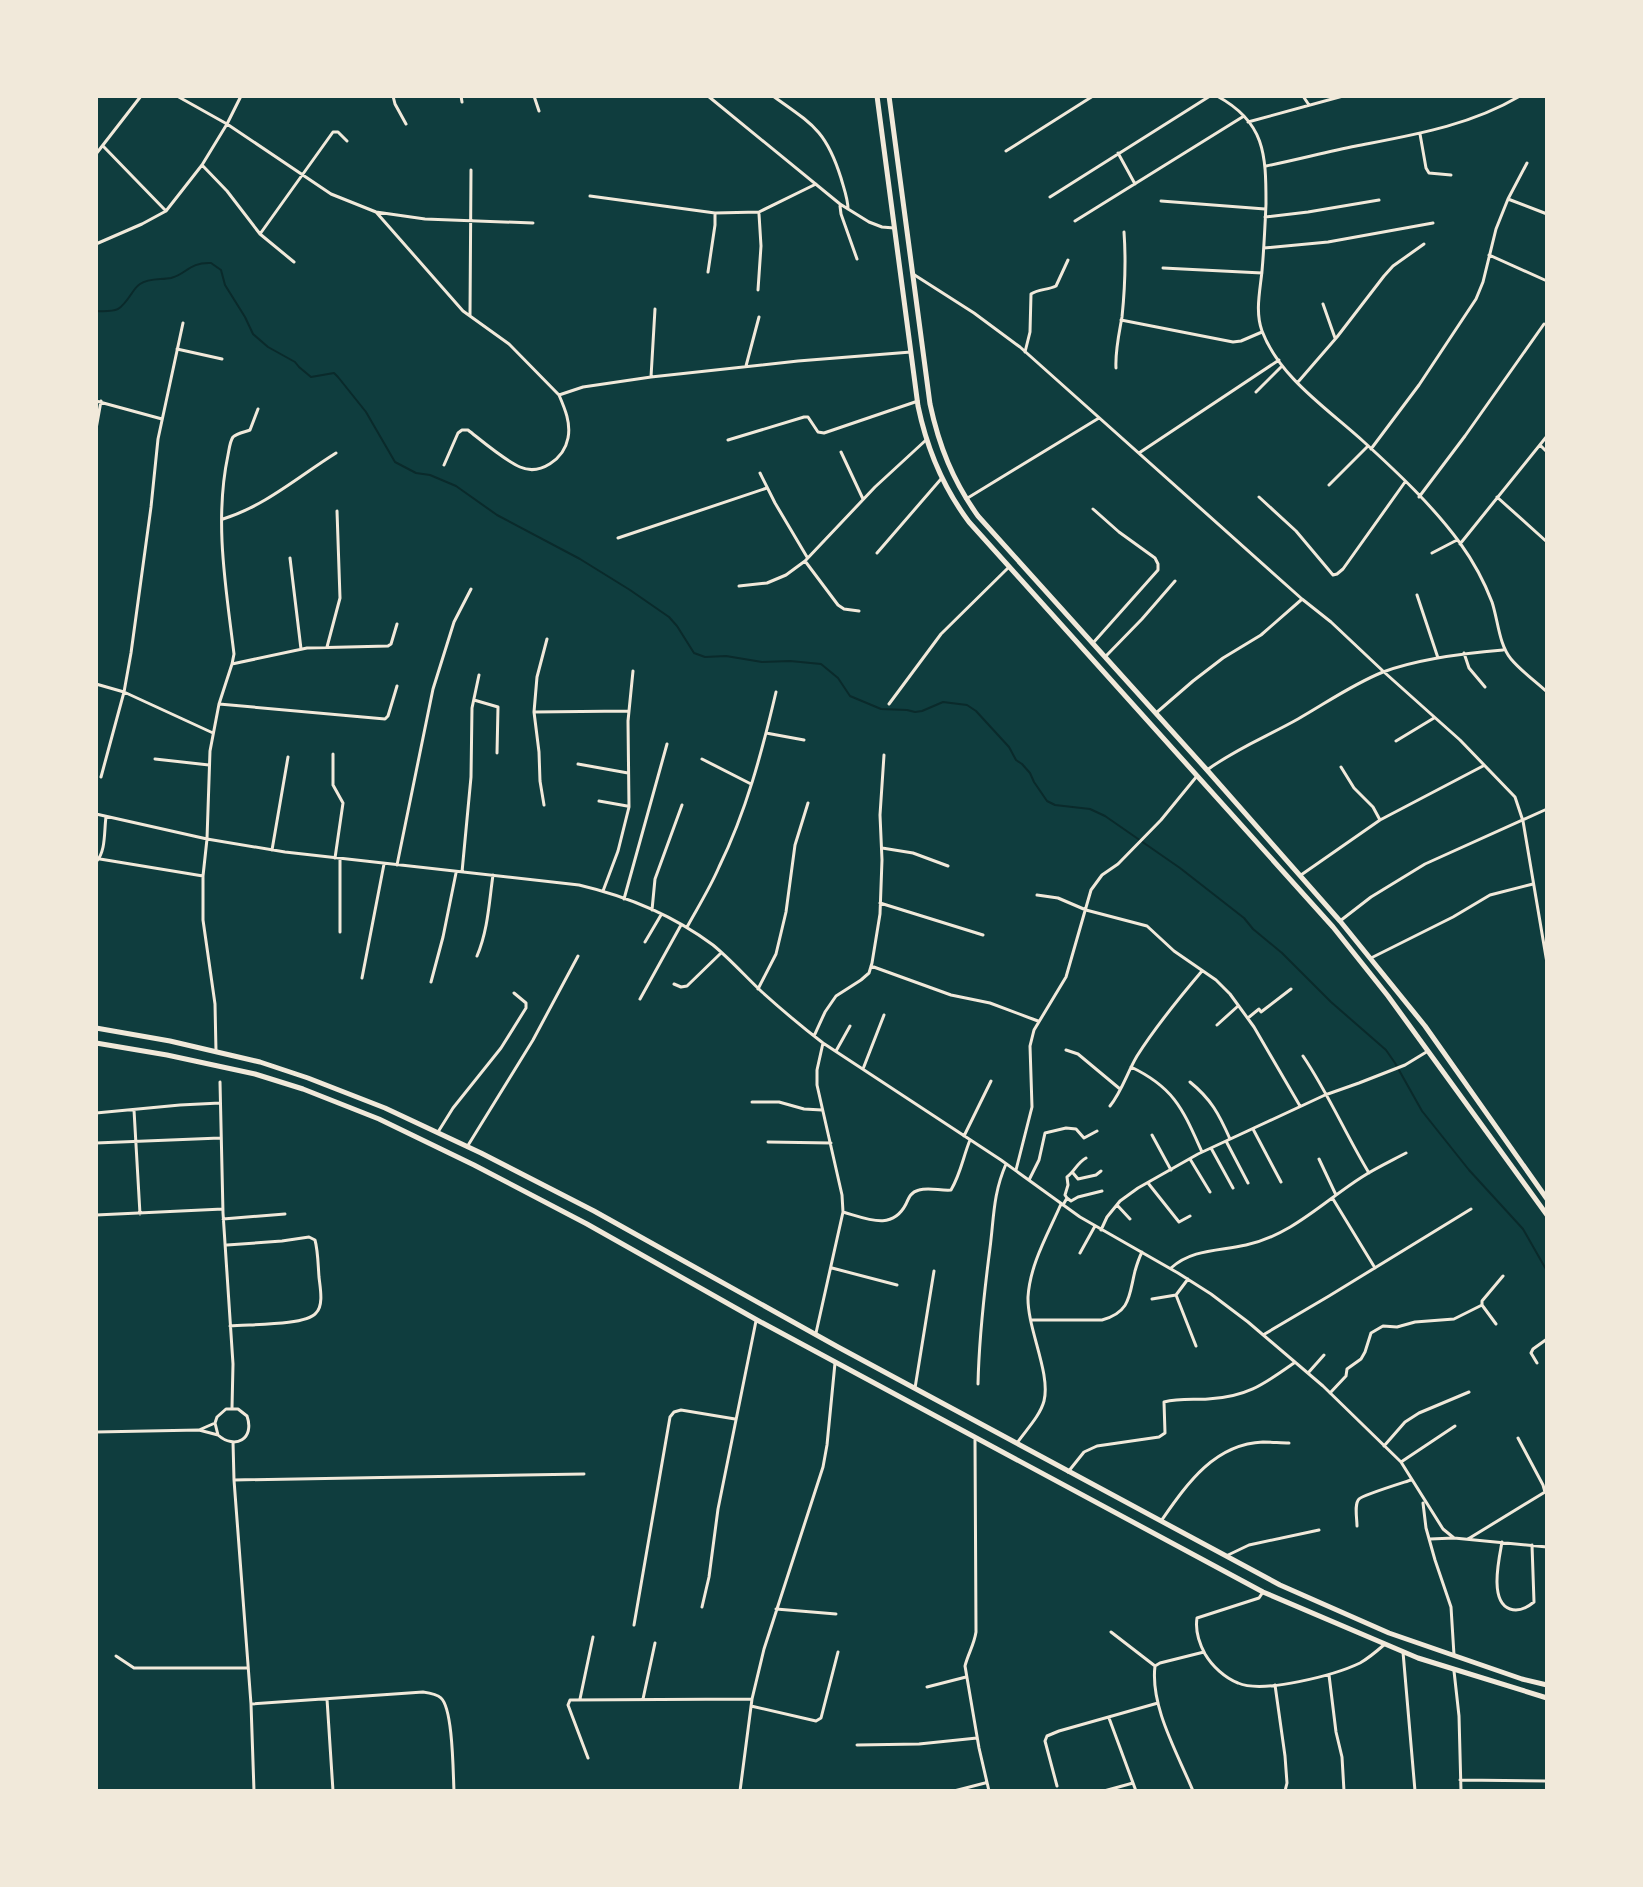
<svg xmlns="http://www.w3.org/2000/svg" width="1643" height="1887" font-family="'Source Sans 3',sans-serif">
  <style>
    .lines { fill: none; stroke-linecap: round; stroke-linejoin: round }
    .stream { stroke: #0a2a2b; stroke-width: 2 }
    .minor { stroke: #f1e9da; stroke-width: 3 }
    .secondary { stroke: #f1e9da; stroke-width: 5 }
    .primary { stroke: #f1e9da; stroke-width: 5 }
  </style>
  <rect width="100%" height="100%" fill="#0f3d3e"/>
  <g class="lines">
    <path class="stream" d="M96,311C118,312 120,311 132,293C134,290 137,286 140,284C149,278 161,280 171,278C187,274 189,262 211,263L221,270L225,285L245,317L253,334L268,347L295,362L299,367L311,377L334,373L338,377L366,412L395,462L416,473L430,475L456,486L497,515L580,559L630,590L669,617L677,626L694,653L705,657L726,656L762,662L790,661L821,664L838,678L850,696L881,709L907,710L915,712L922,711L943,702L967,705L976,711L1009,747L1016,760L1022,764L1030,773L1034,782L1047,801L1055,805L1090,809L1105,816L1180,868L1244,918L1253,929L1282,953L1331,1002L1386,1050L1395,1063L1422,1111L1469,1170L1523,1229L1547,1271"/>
    <path class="minor" d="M177,96L227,124L331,194L376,212L425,219L533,223
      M393,96L395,104L406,124
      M461,96L462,102
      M534,96L539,111
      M708,96L840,204L869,222L882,227L894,228
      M773,96C812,124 826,130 841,178C844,189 848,199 848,209
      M1217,96C1265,122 1266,154 1266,204C1265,226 1264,249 1262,271C1260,291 1255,312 1262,331C1280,378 1328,409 1364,442C1398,473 1433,506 1460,543C1473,561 1484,581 1492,602C1498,620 1499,645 1511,659C1521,671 1535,681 1547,692
      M1303,96L1309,105
      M1248,122L1343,96
      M1420,134L1426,168L1429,173L1451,175
      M103,146L166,211
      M1006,151L1093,96
      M1118,153L1135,184
      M96,154L141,96
      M202,165L227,191L260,234L294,262
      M1266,166C1296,160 1326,152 1356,146C1413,135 1469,126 1520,96
      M590,196L715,213L759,212L816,184
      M1050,197L1210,96
      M1508,199L1547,214
      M1161,201L1265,209
      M840,206L841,214L857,259
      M376,212L463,311L509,344L559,395
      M1265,217L1308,212L1379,200
      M1075,221L1244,116
      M260,234L333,132H338L347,141
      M96,244L142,224L166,211L202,165L227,124L241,96
      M1264,248L1328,242L1433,223
      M1489,255L1547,281
      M1163,268L1262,273
      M708,272L715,225V213
      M913,274L974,313L1020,347L1302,599L1331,622L1384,672L1460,740L1515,797L1523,821L1547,963
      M758,290L761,246L759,214
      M1323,304L1335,338
      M655,309L651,377L798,361L911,352
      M470,315L471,170
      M1121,320L1233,342L1241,341L1262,332
      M177,349L222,359
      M1025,352L1030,332L1031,294C1038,289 1048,290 1056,286L1068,260
      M746,366L759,317
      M1116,368C1115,351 1119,334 1122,317C1125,288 1126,260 1124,232
      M1298,382L1337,337L1384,276L1393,266L1424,244
      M1256,392L1282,366
      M96,401L162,419
      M96,429L101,401
      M728,440L804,417H808L818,432L824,433L918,401
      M1540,445L1547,452
      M1371,449L1419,385L1476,299L1483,282L1496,229L1508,199L1527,163
      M841,452L863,499
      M1139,453L1279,360
      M444,465L458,433L462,430H468C482,441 504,460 520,467C540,476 564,459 568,438C571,423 565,409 559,395L583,387L651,377
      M760,473L775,503L807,557
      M1329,485L1368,446
      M1259,497L1296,531L1333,575L1337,574L1343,569L1405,482
      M1419,497L1465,436L1544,324
      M1497,497L1547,542
      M966,499L1099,418
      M223,519C265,506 299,476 336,453
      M618,538L767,488
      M1460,544L1547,436
      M877,553L941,479
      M1432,553L1457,540
      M290,558L301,649
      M805,561L838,605L844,609L859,611
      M739,586L767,583L786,575L805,561L875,487L926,440
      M1417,595L1438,658
      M1093,643L1158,570V564L1155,558L1119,532L1093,509
      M327,647L340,598L337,511
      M1464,653L1469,668L1485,687
      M1105,657L1142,619L1175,581
      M232,664L307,648L388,646L391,644L397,624
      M96,684L124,692L213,733
      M474,700L498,707L497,753
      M219,704L385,719L388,716L397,686
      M889,704L941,634L1009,567
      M534,712L628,711
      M1156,713L1193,681L1223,658L1261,635L1301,600
      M766,733L804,740
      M1396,741L1434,718
      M333,754V785L343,803L335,858
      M155,759L209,765
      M702,759L751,784
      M578,764L628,773
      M1341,767L1354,788L1373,807L1380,820
      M1207,770C1237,748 1266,737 1298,719C1326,703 1353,684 1383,672C1418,659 1466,653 1503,650
      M101,777L124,692L131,653L151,507L158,439L183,323
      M599,801L627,806
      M544,805L540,781L539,752L534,712L537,677L547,639
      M96,814L207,839L285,852L579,885C626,896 674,916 713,945C730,959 746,977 762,992C782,1010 802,1027 823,1043L1001,1160L1080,1217L1178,1273L1211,1294L1248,1322L1323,1386L1401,1462L1443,1529L1454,1538
      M882,848L913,853L948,866
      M272,850L288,757
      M100,859L203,876
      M340,860V932
      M96,862C106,852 104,831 106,817
      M397,865L433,689L454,622L471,589
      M462,872L471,777L472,708L479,675
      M1301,875L1380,820L1483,766
      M603,891L618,851L629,807L628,721L633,671
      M1037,895L1058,898L1086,910L1147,926L1174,951L1216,980L1230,994L1254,1027L1300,1106
      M624,899L667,744
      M880,903L983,935
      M652,910L655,879L682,805
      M1340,921L1371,897L1425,864L1547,809
      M687,927C698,907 710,888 719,867C746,812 762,752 776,692
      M645,942L661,915
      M477,956C488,930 489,903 493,875
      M1371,958L1453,917L1490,895L1533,884
      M871,966L951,995L990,1003L1038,1021
      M362,978L384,864
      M431,982L443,937L456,873
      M674,984L681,987L687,986L721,953
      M758,989L776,954L786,912L795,845L808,803
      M640,999L681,925
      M1248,1018L1259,1009L1261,1012L1291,989
      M1217,1025L1238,1006
      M814,1036L825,1012L836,996L861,980L869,973L872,963L880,914L882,860L880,815L884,755
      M1066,1050L1078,1054L1120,1089
      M216,1051L215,1004L203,920V876L207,839L210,751L219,704L232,664L234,654C226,588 214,521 228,455C229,450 230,441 233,437C237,433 245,432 250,430L258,409
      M836,1051L850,1026
      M1303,1056C1328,1093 1346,1135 1369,1173
      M1131,1067C1175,1088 1183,1110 1202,1152
      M863,1069L884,1015
      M220,1082L223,1213L233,1364L232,1408
      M1190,1082C1211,1099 1219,1114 1230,1139
      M752,1102H779L804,1109L822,1110
      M1110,1106C1122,1091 1127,1073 1137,1056C1156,1026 1179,998 1202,971
      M134,1110L140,1214
      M96,1113L180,1105L220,1103
      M1253,1129L1281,1182
      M438,1132L453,1108L501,1048L526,1008V1003L514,993
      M1152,1135L1171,1170
      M964,1136L991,1081
      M1226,1141L1248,1183
      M768,1142L831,1143
      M96,1143L220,1138
      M467,1147L533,1040L578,956
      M1211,1148L1233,1188
      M1190,1159L1210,1192
      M1319,1159L1336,1195
      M1016,1170L1032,1107L1030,1046L1034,1030L1066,977L1091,890L1102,875L1118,864L1161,820L1197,776
      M1073,1173L1078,1179L1096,1175L1101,1171
      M1029,1180L1039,1160L1045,1133L1066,1128L1076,1129L1084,1138L1097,1131
      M1148,1183L1179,1222L1190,1216
      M1067,1198L1071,1201L1078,1197L1102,1191
      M1333,1199L1375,1268
      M1063,1205L1067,1198L1065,1195L1068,1185L1067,1177C1075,1171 1077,1163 1086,1158
      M1117,1205L1130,1219
      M843,1212C868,1219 892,1231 906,1204C909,1197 911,1192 919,1190C929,1187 941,1191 951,1190C961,1173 963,1157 970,1140
      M96,1215L223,1209
      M223,1219L285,1214
      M1101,1230L1107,1217L1120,1201L1138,1188L1198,1154L1325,1095L1359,1083L1405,1065L1428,1051
      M227,1245L282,1241L309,1237L315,1240C318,1251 318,1264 319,1277C320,1287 324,1305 316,1313C305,1326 249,1324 230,1326
      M1080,1253L1095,1226
      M832,1268L897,1285
      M1171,1268C1192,1249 1219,1251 1246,1245C1292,1235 1324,1201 1362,1177C1376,1168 1391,1161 1406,1153
      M1176,1295L1196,1346
      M1152,1299L1176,1295L1188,1279
      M1482,1305L1496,1324
      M1031,1320H1102C1131,1312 1129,1295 1135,1271C1137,1264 1139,1258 1142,1252
      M816,1333L843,1212L842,1195L817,1085V1070L823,1043
      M1263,1335L1329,1296L1471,1209
      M1537,1363L1531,1353L1533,1349L1547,1339
      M1308,1373L1324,1355
      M978,1384C979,1338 984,1294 990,1248C994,1217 993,1194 1006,1164
      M915,1388L934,1271
      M1330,1393L1346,1376L1347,1369L1361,1359L1365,1352L1371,1333L1383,1326L1397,1327L1415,1322L1454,1319L1482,1305V1301L1503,1276
      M199,1430L215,1423L217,1417L226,1409H238L247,1416C255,1439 235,1450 218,1435L215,1423
      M96,1432L199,1430L218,1435
      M975,1440L976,1632C974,1645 968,1654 965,1666L979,1748L989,1791
      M233,1442L234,1480L251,1704L254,1791
      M1017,1443C1026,1430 1040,1416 1044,1401C1051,1373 1027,1328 1028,1297C1030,1264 1048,1234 1061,1204
      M1384,1446L1405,1422L1419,1413L1469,1392
      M1401,1462L1455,1426
      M1068,1472L1084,1452L1097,1446L1159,1437L1165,1433L1164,1402C1179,1398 1193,1400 1208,1399C1247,1397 1264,1384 1294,1363
      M234,1480L584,1474
      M1423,1503L1426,1528L1435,1560L1451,1607L1454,1655
      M1161,1521C1187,1484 1214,1444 1263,1442C1272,1442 1281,1443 1289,1443
      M1357,1526C1357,1518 1354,1504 1359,1499C1363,1495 1402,1483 1411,1480
      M1430,1539L1454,1538L1547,1547
      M1468,1539L1545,1492L1543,1485L1518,1438
      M1502,1542C1499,1559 1489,1602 1510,1609C1519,1612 1528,1607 1534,1602L1532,1545
      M1226,1556L1249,1545L1319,1530
      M1263,1592L1259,1598L1197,1618C1195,1631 1199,1643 1205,1654C1212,1666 1225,1678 1238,1683C1263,1694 1335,1675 1360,1663C1369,1658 1377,1651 1385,1644
      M702,1607L709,1577L718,1509L756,1321
      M776,1609L836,1614
      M634,1625L670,1417L674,1412L681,1410L735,1419
      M1111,1632L1155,1666
      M1403,1652L1415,1791
      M116,1656L134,1668H247
      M1454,1671L1459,1716L1461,1791
      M1329,1675L1336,1732L1342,1757L1344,1791
      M1275,1685L1285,1756L1287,1783L1285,1791
      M927,1687L966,1677
      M327,1699L333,1791
      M580,1699L593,1637
      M643,1699L655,1643
      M251,1704L423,1692C430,1693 437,1694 441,1698C453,1709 453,1772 454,1791
      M751,1706L816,1721L821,1718L838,1652
      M1109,1718L1136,1791
      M857,1745L919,1744L977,1738
      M588,1758L568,1705L570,1700L751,1699
      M1460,1780L1547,1781
      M1057,1786L1045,1741L1047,1736L1059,1731L1158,1703
      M740,1791L752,1699L764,1649L823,1467L827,1445L835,1363
      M954,1791L985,1783
      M1104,1791L1133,1783
      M1193,1791C1178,1754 1150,1707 1155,1666L1160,1663L1204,1652"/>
    <path class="secondary" d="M877,96L918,406C927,449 942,486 969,522L1333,927L1388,996L1547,1215
      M889,96L930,404C939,446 953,481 978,516L1207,770L1340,921L1425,1026L1547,1199"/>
    <path class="primary" d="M96,1028L170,1041L260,1062L308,1078L385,1108L481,1153L594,1211L838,1347L1280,1585L1389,1633L1522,1679L1547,1685
      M96,1043L167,1055L255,1074L303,1089L379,1119L474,1165L587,1224L757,1320L1263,1592L1418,1658L1547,1698"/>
  </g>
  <rect width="1643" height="1887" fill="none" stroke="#f1e9da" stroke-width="196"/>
</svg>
